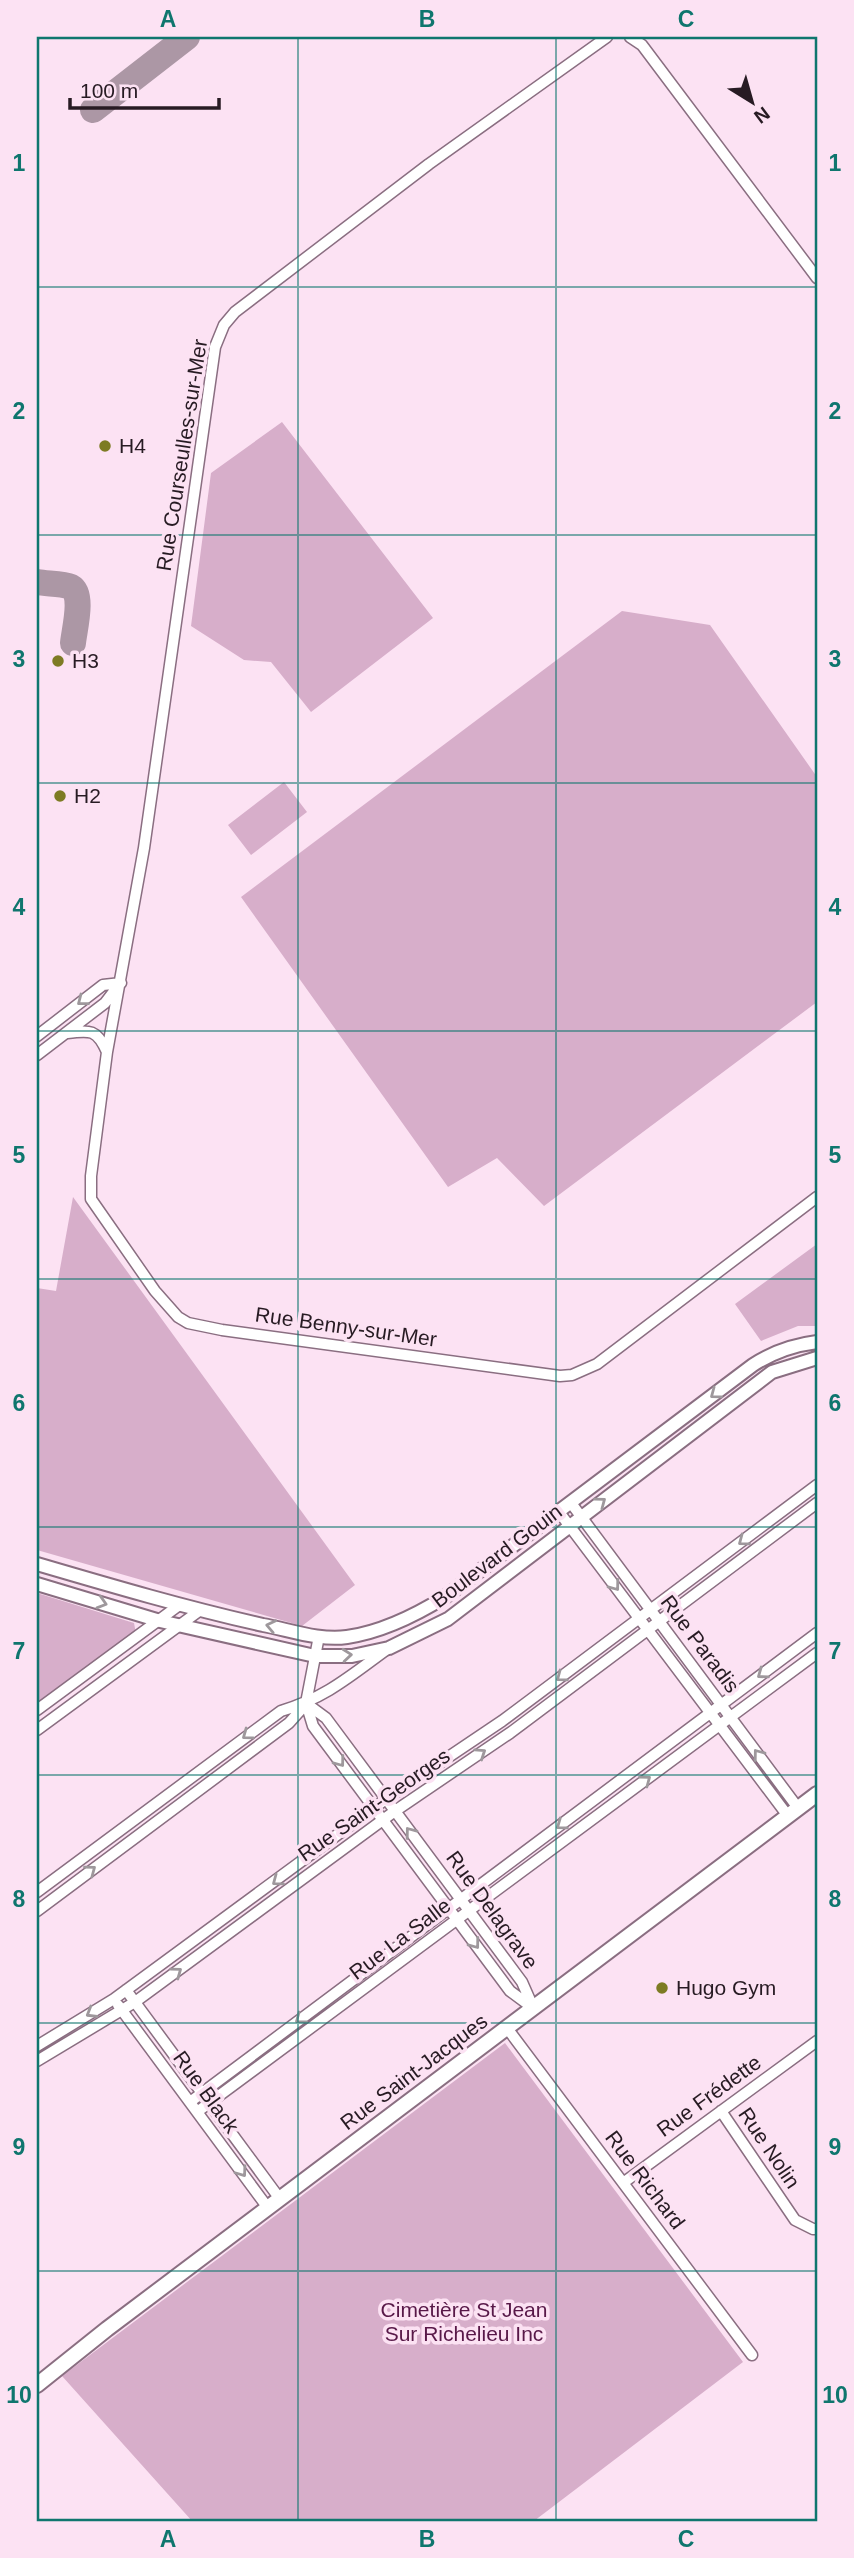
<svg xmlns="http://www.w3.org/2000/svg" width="854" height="2558" font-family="Arial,sans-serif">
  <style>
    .green { fill: #d7aeca }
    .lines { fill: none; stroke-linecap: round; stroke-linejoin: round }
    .taxiway { stroke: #ac97a5; stroke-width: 26 }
    .minor-casing { stroke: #8a6e81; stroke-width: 13 }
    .tertiary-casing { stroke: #8a6e81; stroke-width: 16 }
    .secondary-casing { stroke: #8a6e81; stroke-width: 18 }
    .minor { stroke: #fff; stroke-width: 10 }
    .tertiary { stroke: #fff; stroke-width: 12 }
    .secondary { stroke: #fff; stroke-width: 14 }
    .oneway { stroke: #9e989c }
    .grid { fill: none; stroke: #0f766e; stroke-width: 2; stroke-opacity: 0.55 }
    .poi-dot { fill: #7d7b23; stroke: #fce2f3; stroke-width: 2.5 }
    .labels { text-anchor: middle; stroke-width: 7; stroke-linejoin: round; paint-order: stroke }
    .poi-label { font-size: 21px; fill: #271b23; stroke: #fce2f3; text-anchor: start }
    .street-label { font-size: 21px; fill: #271b23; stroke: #fce2f3 }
    .park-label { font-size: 21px; fill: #581848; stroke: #fce2f3 }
    .neatline { fill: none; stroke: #0f766e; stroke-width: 2.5 }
    .grid-label { font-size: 23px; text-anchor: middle; font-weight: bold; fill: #0f766e }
  </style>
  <rect width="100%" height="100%" fill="#fce2f3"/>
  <path class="green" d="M282,422L433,618L311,712L271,662L244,660L191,626L211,473Z
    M622,611L710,625L817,777V1002L544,1206L497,1158L448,1187L241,897Z
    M284,782L307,812L251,855L228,825Z
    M73,1197L355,1585L302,1626L37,1550V1288L56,1291Z
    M817,1244V1326H798L761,1341L735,1304Z
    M37,1593L134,1623L137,1639L37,1709Z
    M505,2043L743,2362L534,2521H192L62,2376Z"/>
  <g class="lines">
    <path class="taxiway" d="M93,110L187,37
      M37,582C47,584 62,583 71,587C84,594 74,631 73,643"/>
    <defs>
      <path id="minor" d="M607,37L429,164L235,312L224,325L215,347L144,848L107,1052L91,1176V1199L155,1291L178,1317L188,1323L222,1330L560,1376L572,1375L597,1364L817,1197
        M630,37L642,45L817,278
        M67,1033C90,1030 97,1029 107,1052
        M37,1036L103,985L121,983
        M37,1055L105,1003L118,986
        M571,1503L798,1808
        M559,1512L788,1816
        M319,1636L306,1703L313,1726L510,1991L533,2008
        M307,1704L326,1718L522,1982L533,2007
        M37,1710L178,1606
        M37,1730L199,1611
        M37,1892L281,1711C325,1698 349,1677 386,1650
        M37,1911L289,1723L306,1704
        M126,1990L280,2199
        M118,2005L268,2208
        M507,2028L752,2355
        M37,2046L114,1999L386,1799L502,1721L817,1485
        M37,2061L135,2002L395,1811L510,1733L817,1503
        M190,2102L817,1633
        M721,2111L795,2220L813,2229H817
        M197,2112L817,1653
        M623,2183L817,2041"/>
      <path id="tertiary" d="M37,1564C112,1586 187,1608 263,1625C290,1630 320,1641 347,1637C382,1632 416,1615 445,1597L753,1365C773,1352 793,1345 817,1342
        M37,1584L160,1621L315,1656H352L389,1648L448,1619L772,1372L817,1358"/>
      <path id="secondary" d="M37,2385L107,2329L817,1794"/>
    </defs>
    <use href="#minor" class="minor-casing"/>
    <use href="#tertiary" class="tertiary-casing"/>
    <use href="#secondary" class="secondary-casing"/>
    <use href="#minor" class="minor"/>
    <use href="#tertiary" class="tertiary"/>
    <use href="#secondary" class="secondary"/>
  </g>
  <defs><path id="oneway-chevron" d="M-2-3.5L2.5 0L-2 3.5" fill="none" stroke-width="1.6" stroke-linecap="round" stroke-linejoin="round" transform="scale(1.75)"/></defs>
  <g class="oneway">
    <use href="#oneway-chevron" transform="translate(82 1001) rotate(142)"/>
    <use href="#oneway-chevron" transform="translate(715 1394) rotate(143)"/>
    <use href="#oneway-chevron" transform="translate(601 1502) rotate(-37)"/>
    <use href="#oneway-chevron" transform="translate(743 1541) rotate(143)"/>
    <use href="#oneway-chevron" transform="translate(615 1586) rotate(53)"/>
    <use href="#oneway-chevron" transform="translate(102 1603) rotate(17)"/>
    <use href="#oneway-chevron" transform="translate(271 1626) rotate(-168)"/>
    <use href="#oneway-chevron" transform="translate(347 1655) rotate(-5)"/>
    <use href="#oneway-chevron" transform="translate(762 1674) rotate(144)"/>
    <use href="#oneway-chevron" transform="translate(561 1677) rotate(143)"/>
    <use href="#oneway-chevron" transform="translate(247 1735) rotate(144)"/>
    <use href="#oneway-chevron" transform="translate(481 1753) rotate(-34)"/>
    <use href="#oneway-chevron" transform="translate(758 1754) rotate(-127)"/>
    <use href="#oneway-chevron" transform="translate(340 1762) rotate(53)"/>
    <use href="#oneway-chevron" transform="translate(646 1780) rotate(-37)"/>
    <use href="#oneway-chevron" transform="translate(561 1825) rotate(144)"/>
    <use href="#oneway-chevron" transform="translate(410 1832) rotate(-127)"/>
    <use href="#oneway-chevron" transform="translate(91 1870) rotate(-37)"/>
    <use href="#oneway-chevron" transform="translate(277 1881) rotate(143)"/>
    <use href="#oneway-chevron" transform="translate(475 1944) rotate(53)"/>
    <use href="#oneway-chevron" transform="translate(177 1972) rotate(-36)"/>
    <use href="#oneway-chevron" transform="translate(91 2013) rotate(149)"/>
    <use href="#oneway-chevron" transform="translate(300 2019) rotate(143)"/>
    <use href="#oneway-chevron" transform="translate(242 2172) rotate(54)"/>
  </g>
  <path class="grid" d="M298,37V2521M556,37V2521M37,287H817M37,535H817M37,783H817M37,1031H817M37,1279H817M37,1527H817M37,1775H817M37,2023H817M37,2271H817"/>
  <g class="poi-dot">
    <circle cx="105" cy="446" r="7"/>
    <circle cx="58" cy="661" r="7"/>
    <circle cx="60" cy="796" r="7"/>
    <circle cx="662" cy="1988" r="7"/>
  </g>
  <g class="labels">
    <g class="poi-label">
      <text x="119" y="453">H4</text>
      <text x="72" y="668">H3</text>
      <text x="74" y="803">H2</text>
      <text x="676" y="1995">Hugo Gym</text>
    </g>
    <g class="street-label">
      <text transform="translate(182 455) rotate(-81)" y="7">Rue Courseulles-sur-Mer</text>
      <text transform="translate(346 1327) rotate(8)" y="7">Rue Benny-sur-Mer</text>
      <text transform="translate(497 1556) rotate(-37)" y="7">Boulevard Gouin</text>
      <text transform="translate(700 1644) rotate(53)" y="7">Rue Paradis</text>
      <text transform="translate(374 1805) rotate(-35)" y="7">Rue Saint-Georges</text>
      <text transform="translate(492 1910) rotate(54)" y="7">Rue Delagrave</text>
      <text transform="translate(400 1939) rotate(-37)" y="7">Rue La Salle</text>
      <text transform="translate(414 2072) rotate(-37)" y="7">Rue Saint-Jacques</text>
      <text transform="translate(206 2092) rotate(54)" y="7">Rue Black</text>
      <text transform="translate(709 2096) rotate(-36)" y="7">Rue Frédette</text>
      <text transform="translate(769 2148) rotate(56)" y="7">Rue Nolin</text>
      <text transform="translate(645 2180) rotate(53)" y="7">Rue Richard</text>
    </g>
    <g class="park-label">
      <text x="464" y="2317">Cimetière St Jean<tspan x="464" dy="24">Sur Richelieu Inc</tspan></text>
    </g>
  </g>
  <rect width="854" height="2558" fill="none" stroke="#fce2f3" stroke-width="77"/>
  <g transform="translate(752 102) rotate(143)" stroke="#fce2f3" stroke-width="5" paint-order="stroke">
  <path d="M0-5L12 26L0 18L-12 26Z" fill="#271b23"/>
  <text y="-10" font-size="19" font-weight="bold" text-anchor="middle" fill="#271b23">N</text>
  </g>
  <path d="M70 98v10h149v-10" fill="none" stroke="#271b23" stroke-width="3.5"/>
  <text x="80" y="98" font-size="21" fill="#271b23" stroke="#fce2f3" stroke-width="5" paint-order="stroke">100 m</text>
  <rect x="38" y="38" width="778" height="2482" class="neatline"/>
  <g class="grid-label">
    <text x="168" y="27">A</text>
    <text x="427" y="27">B</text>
    <text x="686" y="27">C</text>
    <text x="19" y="171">1</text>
    <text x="835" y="171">1</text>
    <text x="19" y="419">2</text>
    <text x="835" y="419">2</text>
    <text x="19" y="667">3</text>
    <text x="835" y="667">3</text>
    <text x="19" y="915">4</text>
    <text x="835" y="915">4</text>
    <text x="19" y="1163">5</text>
    <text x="835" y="1163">5</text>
    <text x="19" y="1411">6</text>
    <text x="835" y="1411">6</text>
    <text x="19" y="1659">7</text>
    <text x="835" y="1659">7</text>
    <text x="19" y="1907">8</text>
    <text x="835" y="1907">8</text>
    <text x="19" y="2155">9</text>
    <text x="835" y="2155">9</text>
    <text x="19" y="2403">10</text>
    <text x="835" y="2403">10</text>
    <text x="168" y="2547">A</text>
    <text x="427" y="2547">B</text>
    <text x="686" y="2547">C</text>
  </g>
</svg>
